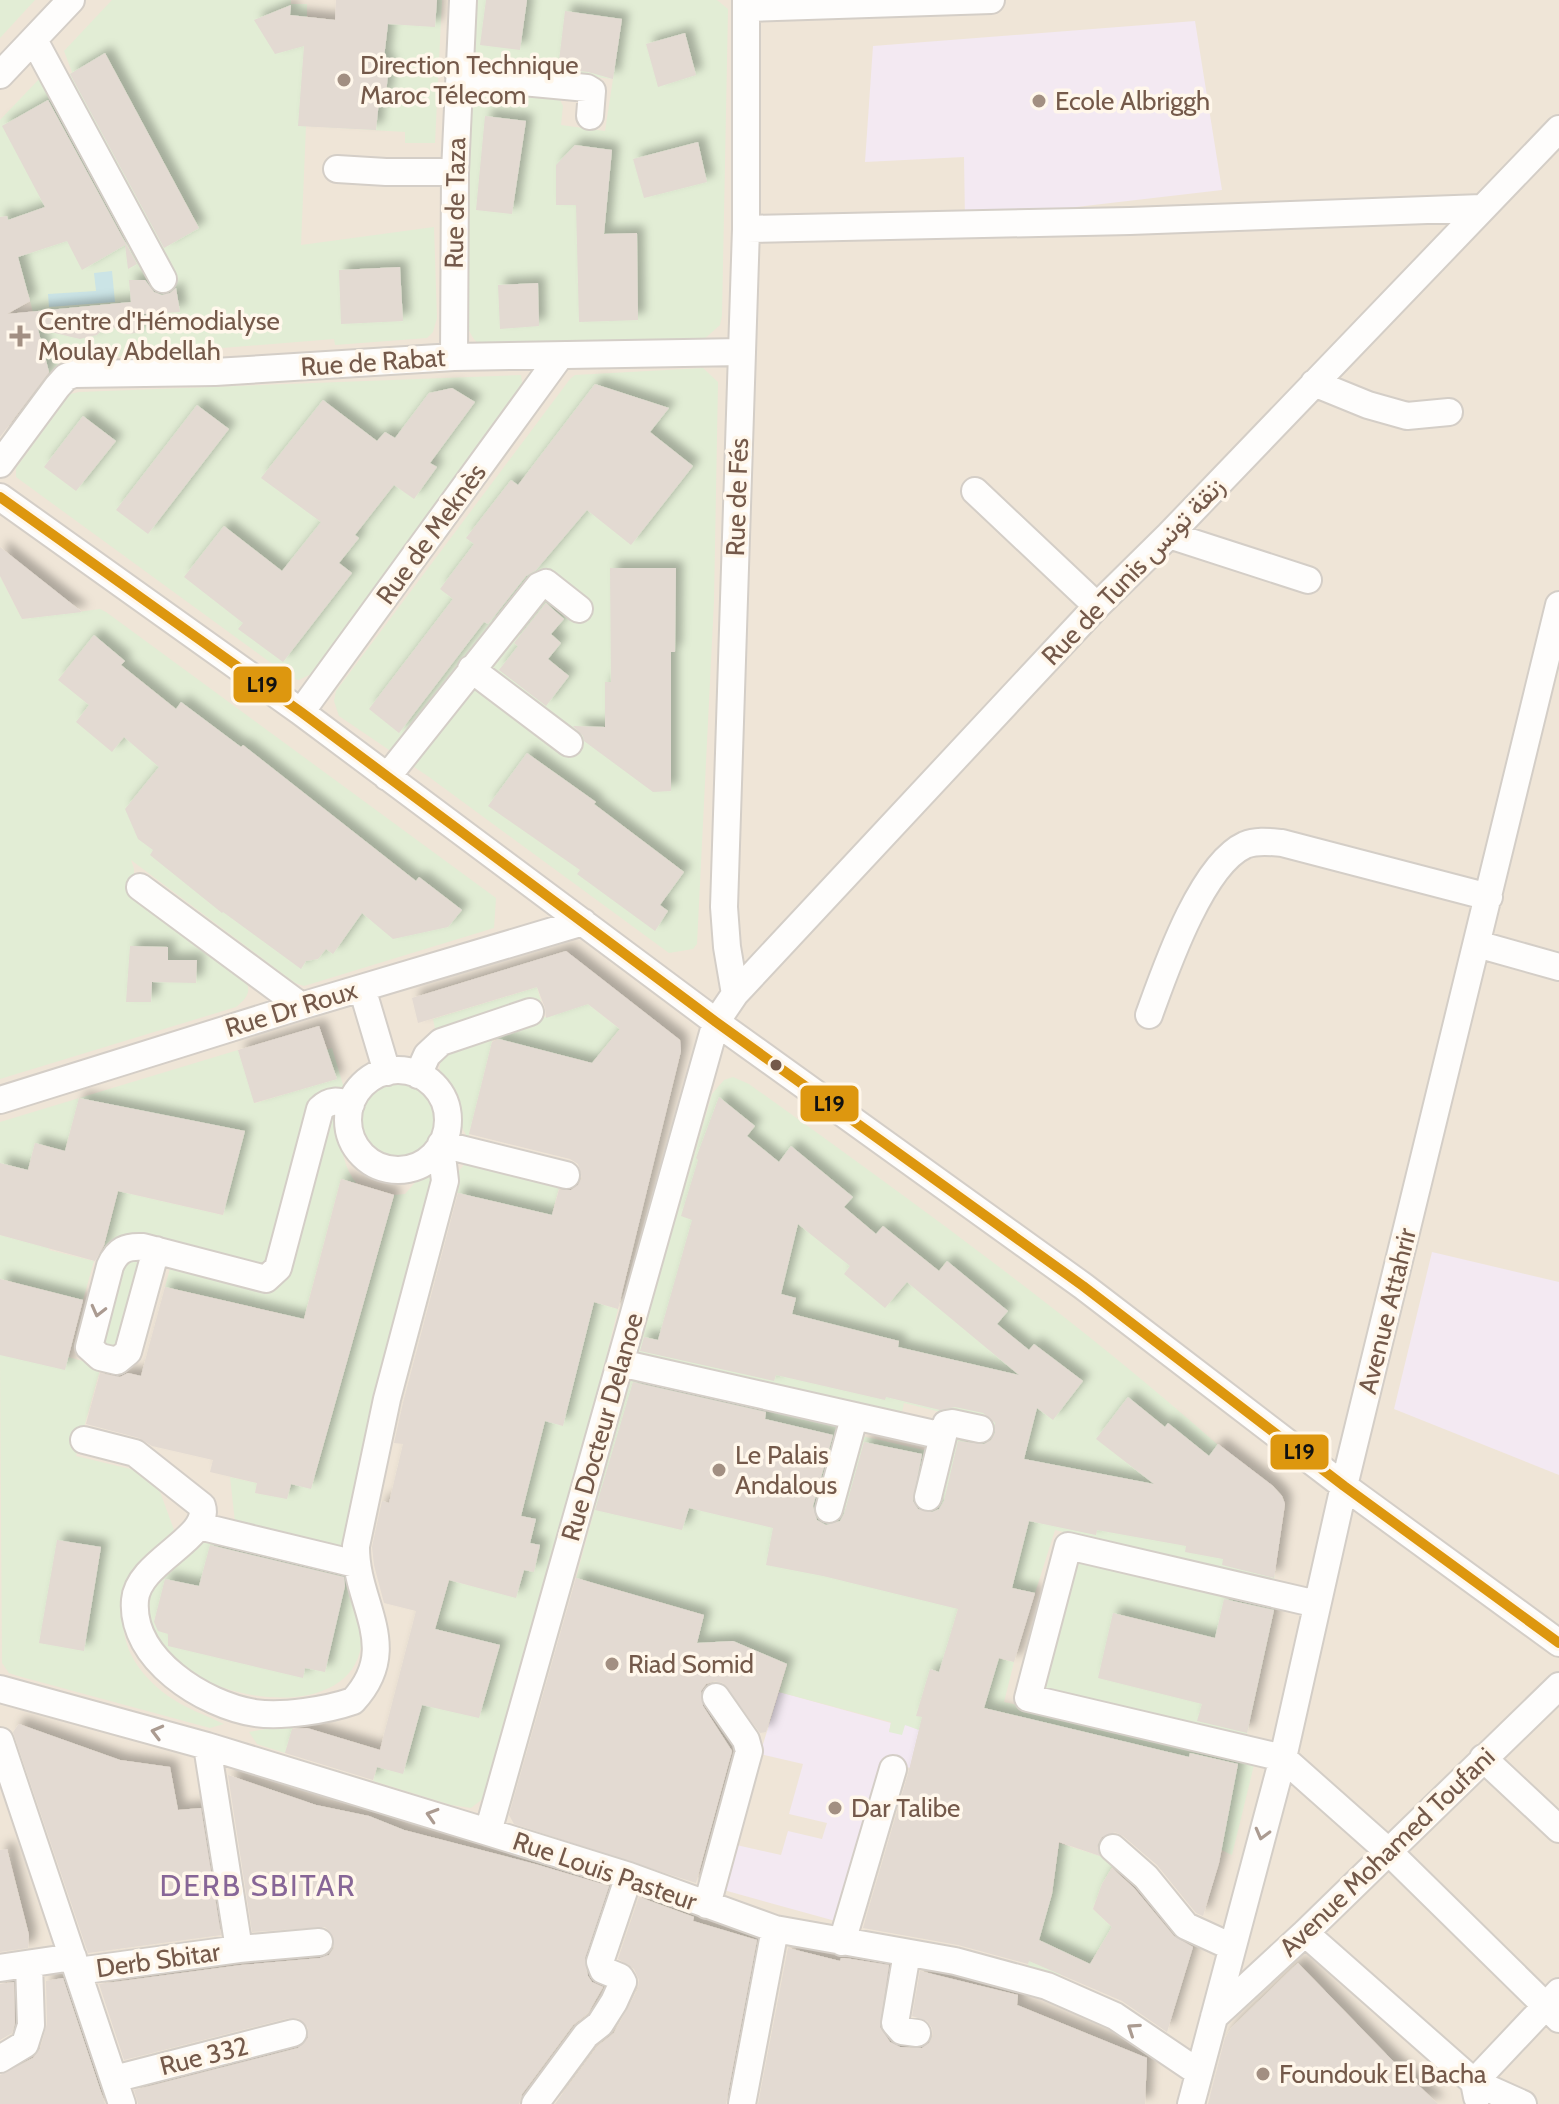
<svg xmlns="http://www.w3.org/2000/svg" width="1559" height="2104" font-family="Cabin,Vazirmatn,sans-serif">
  <style>
    .residential { fill: #efe5d7 }
    .education { fill: #f3e9f2 }
    .green { fill: #e2edd5 }
    .water { fill: #cbe4e6 }
    .building { fill: #e3dad2; fill-rule: evenodd; filter: url(#shadow) }
    .lines { fill: none; stroke-linecap: round; stroke-linejoin: round }
    .minor-casing { stroke: #d4cec7; stroke-width: 30 }
    .minor { stroke: #fefdfc; stroke-width: 26 }
    .bus-1-casing { stroke: #fff7eb; stroke-width: 16 }
    .bus-1 { stroke: #dd970f; stroke-width: 10 }
    .oneway { stroke: #ab9b91 }
    .poi-dot { fill: #a28f82; stroke: #fff7eb; stroke-width: 3 }
    .bus-dot { fill: #74594a; stroke: #fff7eb; stroke-width: 3 }
    .labels { text-anchor: middle; stroke-width: 7; stroke-linejoin: round; paint-order: stroke }
    .poi-label { font-size: 26px; fill: #74594a; stroke: #fff7eb; text-anchor: start }
    .street-label { font-size: 26px; fill: #74594a; stroke: #fff7eb }
    .quarter-label { font-size: 30px; letter-spacing: 2px; fill: #876697; stroke: #fff7eb }
    .line-badge { stroke: #fff7eb; stroke-width: 3 }
    .pale-badge-label { font-size: 22px; text-anchor: middle; font-weight: bold; fill: #111 }
  </style>
  <defs>
    <filter id="shadow"><feDropShadow dx="7" dy="-7" stdDeviation="4" flood-color="#0004"/></filter>
  </defs>
  <rect width="100%" height="100%" fill="#f6f2ea"/>
  <path class="residential" d="M0,0H1559V2104H0Z"/>
  <path class="education" d="M1195,21L1222,190L965,220L964,157L865,162L873,46Z
    M1432,1252L1559,1282V1475L1394,1409Z
    M779,1692L891,1723L889,1732L905,1724L919,1730L910,1768L885,1760L839,1922L720,1889L732,1844L781,1855L788,1831L822,1839L827,1823L789,1814L803,1764L760,1754Z"/>
  <path class="green" d="M0,0H35L0,38Z
    M112,0H291V4H307V17L376,25L379,0H442L435,143H405V132L306,126L301,245L434,227L437,318L433,332L427,338L335,345L334,339L62,361L49,373L28,293L0,298V120L42,76L108,151L69,75L72,72L64,51Z
    M477,0H717L728,9L722,316L720,325L702,341L479,344C467,334 467,322 465,307L468,110C487,82 525,95 554,97L560,100L563,106L561,125L605,131L613,79L482,64L472,53Z
    M703,368L718,382L714,601L697,944L693,949L669,953L429,777L339,716L334,701L336,691L570,379L575,375Z
    M521,375L523,388L311,674L299,680L293,679L16,477V468L70,394L79,392Z
    M0,576L22,619L100,609L106,612L496,898L494,928L304,986L295,983L131,860L134,869V900L245,979C252,992 247,998 236,1007L0,1079Z
    M537,987L541,1001L436,1033L433,1019Z
    M588,1004L620,1029L592,1063L493,1038L468,1139C460,1122 436,1082 440,1065C442,1055 448,1050 456,1044Z
    M332,1048L344,1088L276,1250L264,1268L151,1239L100,1262L118,1191L223,1215L244,1131L79,1099L65,1151L35,1143L23,1190L0,1163V1122L238,1050L255,1103L336,1079L326,1050Z
    M354 1120a44 44 0 1 1 88 0a44 44 0 1 1-88 0Z
    M733,1077L749,1084C909,1199 1070,1314 1218,1445L1229,1525L1275,1576L1272,1585L1151,1552L1055,1530L1035,1593L966,1579L948,1646L1014,1662L1004,1702L1255,1761L1232,1855L1057,1771L920,1726L919,1730L905,1725L902,1735L889,1732L891,1722L779,1692L787,1664L697,1643L704,1615L576,1578L631,1373L849,1424L853,1434L928,1451L955,1428L985,1423L904,1403L900,1421L634,1360L712,1094L724,1080Z
    M324,1112L344,1114C340,1141 340,1161 356,1183L341,1179L298,1341L279,1313L165,1287L171,1265L271,1289L280,1285Z
    M467,1161L560,1184L552,1214L556,1242L520,1208L453,1192L458,1172Z
    M433,1162H438L348,1549L235,1522L230,1477L257,1483L255,1493L286,1498L291,1484L311,1488L394,1195L405,1194Z
    M0,1235L38,1245L52,1236L49,1250L94,1261L83,1300L0,1279Z
    M144,1253L124,1350H100L114,1264Z
    M594,1302L618,1309L586,1439L489,1794L471,1808L451,1805L373,1781L391,1717L409,1721L449,1580L472,1586Z
    M0,1355L68,1357L101,1366L76,1456L143,1472L159,1489L174,1530C117,1582 99,1645 168,1696C185,1708 205,1715 224,1724L210,1728L18,1676L9,1673L2,1663Z
    M204,1538L348,1574C354,1596 365,1623 361,1646C346,1744 121,1689 148,1593C155,1570 186,1553 204,1538Z
    M1077,1562L1275,1606L1246,1738L1041,1692Z
    M294,1724L285,1753L257,1744L249,1732Z
    M1059,1843L1103,1857L1114,1864L1102,1884L1093,1909L1112,1927L1090,1964L1068,1954L1060,1977L1027,1967L1052,1894Z"/>
  <path class="water" d="M112,271L115,302L49,307L48,294L96,291L94,273Z"/>
  <path class="building" d="M336,0H437L435,27L388,24L384,58L389,65L386,94L379,101L376,130L298,126L304,46L275,54L254,20L291,5L290,15L335,20Z
    M486,0H527L520,50L480,45Z
    M565,11L622,19L613,79L588,72L558,69Z
    M685,33L696,75L658,87L646,44Z
    M105,53L199,228L164,248L70,74Z
    M48,100L137,264L128,269L125,245L82,270L67,241L18,257L30,301L7,314L131,302L129,280H145L154,292L162,295L170,293L176,288L180,312L142,314L144,332L127,334L108,325L97,335L80,339L38,329L49,372L0,437V217L7,216L8,220L45,207L2,126Z
    M485,116L526,121L512,214L476,210Z
    M698,142L707,182L644,198L633,159Z
    M575,145L612,150L604,234L637,233L638,320L579,322L576,205H556V165Z
    M400,267L403,321L341,324L339,270Z
    M538,283L539,326L500,329L498,285Z
    M595,384L669,408L650,432L693,466L631,545L587,510L536,570L526,576L488,624L484,622L399,733L369,709L453,599L440,589L474,544L466,538L511,480L518,485Z
    M452,388L475,402L430,463L437,467L414,499L394,485L355,535L359,538L339,563L352,573L283,662L238,629L243,623L184,577L224,526L282,571L321,522L261,478L323,400L377,441L385,432L395,438L429,393Z
    M197,405L229,429L148,534L116,510Z
    M83,416L116,441L76,491L44,467Z
    M0,547L82,612L22,619L0,576Z
    M610,568H676L675,652H671V791L653,792L584,741L583,736L573,726L605,727V682H611Z
    M546,603L564,619L551,634L561,643L548,659L569,676L546,706L499,670L518,646L514,643Z
    M94,635L125,661L121,665L176,709L181,702L241,747L243,745L416,881L419,877L462,910L448,927L393,939L362,913L333,954L326,949L318,959L306,961L301,969L223,912L222,913L150,855L153,850L138,839L125,809L159,767L124,737L112,752L76,722L89,705L58,680Z
    M527,753L596,802L594,804L684,872L660,905L668,911L655,931L577,874L580,870L488,806Z
    M130,946L168,947V960H197L196,983L152,982L151,1002H126Z
    M566,951L680,1040L681,1051L618,1309L594,1302L563,1426L545,1421L521,1516L536,1519L530,1543L540,1545L534,1572L524,1570L516,1598L449,1580L435,1629L500,1645L479,1718L422,1705L403,1774L377,1767L373,1780L285,1753L292,1729L307,1728L380,1750L416,1611L384,1603L374,1565L372,1547L382,1501L389,1503L403,1444L394,1443L403,1403L458,1193L552,1215L559,1190H571L578,1185L582,1178L578,1164L570,1159L469,1134L492,1042L499,1039L592,1063L620,1029L588,1004L546,1018L545,1008L537,987L418,1023L412,998Z
    M319,1026L337,1079L254,1103L238,1050Z
    M719,1097L755,1126L747,1136L779,1162L791,1146L853,1197L844,1207L876,1234L883,1226L939,1271L947,1261L1008,1311L997,1324L1029,1350L1034,1344L1083,1381L1053,1420L1037,1408L1024,1459L1154,1484L1096,1439L1128,1397L1165,1427L1168,1423L1209,1456L1218,1444L1273,1486L1282,1496L1285,1504L1274,1578L1222,1565L1223,1559L1185,1552L1186,1546L1097,1530L1096,1535L1029,1521L1012,1588L1035,1593L1014,1662L999,1658L984,1708L1189,1757L1190,1753L1238,1764L1219,1863L1203,1916L1196,1913L1157,1865L1123,1836L1115,1832L1102,1837L1097,1846L1100,1856L1059,1842L1052,1894L1039,1940L1090,1964L1112,1927L1093,1909L1102,1884L1112,1868L1134,1888L1174,1936L1193,1947L1167,2032L1122,2001L1029,1961L1028,1964L958,1945L863,1928L908,1774L922,1717L916,1716L930,1669L939,1672L958,1609L823,1576L766,1565L773,1528L689,1508L682,1530L595,1510L633,1382L766,1412L765,1419L833,1435L813,1506L817,1520L826,1525L840,1521L844,1514L864,1442L922,1454L913,1501L918,1509L932,1512L939,1509L944,1501L958,1441L984,1444L991,1440L995,1433V1423L983,1413L955,1407L940,1410L886,1397L885,1400L776,1375L774,1381L640,1351L644,1337L658,1340L692,1220L681,1216L698,1160L696,1158ZM798,1224L850,1266L844,1274L885,1308L907,1282L1019,1375L898,1347L899,1341L792,1314L796,1298L781,1294Z
    M79,1098L245,1131L223,1215L118,1191L104,1245L95,1261L0,1235V1163L28,1170L35,1143L65,1151Z
    M341,1179L394,1195L311,1489L291,1484L287,1499L255,1493L257,1483L210,1472L213,1460L152,1446L139,1438L86,1424L100,1373L120,1377L128,1373L141,1376L165,1287L304,1319Z
    M0,1279L83,1300L65,1370L0,1355Z
    M57,1540L101,1547L84,1651L39,1643Z
    M210,1545L344,1577L345,1586L325,1672L305,1668L303,1678L168,1646V1634L158,1631L154,1622L165,1579L199,1586Z
    M576,1578L704,1615L697,1643L733,1641L787,1664L766,1732L760,1733L723,1683L714,1681L706,1684L701,1691L703,1706L732,1751L696,1883L514,1824L509,1815Z
    M1224,1599L1274,1610L1247,1733L1197,1721L1202,1704L1098,1678L1113,1613L1215,1638Z
    M19,1724L120,1760L170,1767L178,1810L201,1808L221,1935L88,1953L13,1732Z
    M228,1775L316,1805L369,1816L404,1830L535,1864L609,1886L585,1958L588,1976L592,1982L603,1987L588,2013L573,2025L522,2094L519,2104H138L134,2090L298,2048L308,2038V2028L298,2018H289L124,2060L99,1984L241,1965L320,1958L329,1955L334,1948L332,1934L325,1927L252,1932Z
    M7,1849L29,1935L28,1948L0,1952V1850Z
    M639,1897L694,1917L693,1921L757,1940L726,2104H555L598,2046L614,2033L638,1989L639,1980L634,1969L618,1959Z
    M788,1948L840,1961L841,1958H845L889,1965L880,2027L890,2042L900,2047L922,2048L929,2043L933,2036L932,2028L927,2021L912,2016L920,1971L1018,1995L1017,2005L1147,2058L1145,2104H758Z
    M1298,1963L1390,2058L1438,2104H1208L1225,2038L1232,2027Z
    M63,1978L105,2104H0V2075L33,2058L40,2049L47,2024L46,1981Z
    M14,1982L15,2023L12,2033L0,2040V1984Z"/>
  <g class="lines">
    <defs>
      <path id="minor" d="M746,8L991,0
        M34,40L163,279
        M0,75L71,0
        M459,76L587,88L592,91L590,116
        M337,169L386,172H455
        M746,229L1130,221L1482,208
        M454,357L455,172L463,0
        M1314,383L1368,405L1407,416L1449,412
        M0,464L57,387L66,377L74,374L215,372L454,357L742,352
        M975,491L1097,606
        M0,497L301,712L716,1022L1083,1286L1344,1486L1559,1643
        M1169,535L1308,580
        M471,669L569,743
        M301,712L560,356
        M387,777L539,586L546,583L579,609
        M140,887L301,1006
        M1477,944L1559,967
        M362,988L387,1072
        M735,994L727,947L724,907L746,229V0
        M1149,1015C1165,971 1201,865 1245,845C1257,840 1270,842 1282,843L1489,897
        M348 1120a50 50 0 1 1 100 0a50 50 0 1 1-100 0Z
        M418,1075L427,1055L441,1042L530,1012
        M0,1100L301,1006L583,922
        M441,1144L566,1175
        M156,1250L128,1352L117,1361L100,1357L89,1347L110,1266C117,1250 126,1246 143,1247L266,1279L278,1268L320,1109C330,1099 338,1101 351,1104
        M620,1363L943,1436
        M84,1440L135,1453L202,1506C212,1538 138,1561 135,1600C130,1659 204,1705 255,1713C283,1717 327,1710 353,1701C403,1647 355,1604 356,1546L387,1399L445,1181L443,1164L437,1152
        M928,1497L946,1424L952,1423L980,1429
        M829,1509L854,1418
        M199,1526L356,1564
        M1317,1604L1068,1546L1028,1698L1283,1758L1389,1852L1559,2019
        M0,1689L207,1746L488,1832L629,1876L775,1929L955,1961L1047,1986L1115,2016L1198,2072
        M0,1741L122,2104
        M207,1746L239,1949
        M1483,1758L1559,1829
        M488,1832L716,1022L735,994L1097,606L1169,535L1559,129
        M1113,1848L1146,1877L1186,1926L1232,1947
        M707,1905L749,1751L746,1740L716,1697
        M1305,1933L1474,2082L1523,2104
        M842,1942L893,1769
        M907,1953L895,2023L902,2031L917,2033
        M0,1968L73,1957
        M78,1971L239,1949L319,1942
        M1214,2017L1305,1933L1559,1686
        M0,2059L25,2044L31,2025L29,1964
        M114,2079L293,2033
        M1477,2097L1474,2082L1559,1992
        M535,2104L586,2035L600,2024L614,2002L623,1982L620,1977L603,1970L600,1962L629,1876
        M742,2104L775,1929
        M1191,2104L1283,1758L1344,1486L1559,605"/>
    </defs>
    <use href="#minor" class="minor-casing"/>
    <use href="#minor" class="minor"/>
    <defs>
      <path id="bus-1" d="M0,497L301,712L716,1022L1083,1286L1344,1486L1559,1643"/>
    </defs>
    <use href="#bus-1" class="bus-1-casing"/>
    <use href="#bus-1" class="bus-1"/>
  </g>
  <defs><path id="oneway-chevron" d="M-2-3.5L2.5 0L-2 3.5" fill="none" stroke-width="1.6" stroke-linecap="round" stroke-linejoin="round" transform="scale(2)"/></defs>
  <g class="oneway">
    <use href="#oneway-chevron" transform="translate(98 1311) rotate(104)"/>
    <use href="#oneway-chevron" transform="translate(157 1732) rotate(-165)"/>
    <use href="#oneway-chevron" transform="translate(432 1815) rotate(-163)"/>
    <use href="#oneway-chevron" transform="translate(1262 1834) rotate(105)"/>
    <use href="#oneway-chevron" transform="translate(1133 2029) rotate(-146)"/>
  </g>
  <g class="poi-dot">
    <circle cx="344" cy="80" r="8"/>
    <circle cx="1039" cy="101" r="8"/>
    <path d="M16 324h8v8h8v8h-8v8h-8v-8h-8v-8h8z"/>
    <circle cx="719" cy="1470" r="8"/>
    <circle cx="612" cy="1664" r="8"/>
    <circle cx="835" cy="1808" r="8"/>
    <circle cx="1263" cy="2074" r="8"/>
  </g>
  <circle class="bus-dot" cx="776" cy="1065" r="7"/>
  <g class="labels">
    <g class="poi-label">
      <text x="360" y="74">Direction Technique<tspan x="360" dy="30">Maroc Télecom</tspan></text>
      <text x="1055" y="110">Ecole Albriggh</text>
      <text x="38" y="330">Centre d'Hémodialyse<tspan x="38" dy="30">Moulay Abdellah</tspan></text>
      <text x="735" y="1464">Le Palais<tspan x="735" dy="30">Andalous</tspan></text>
      <text x="628" y="1673">Riad Somid</text>
      <text x="851" y="1817">Dar Talibe</text>
      <text x="1279" y="2083">Foundouk El Bacha</text>
    </g>
    <g class="street-label">
      <text transform="translate(455 203) rotate(-89)" y="9">Rue de Taza</text>
      <text transform="translate(373 362) rotate(-4)" y="9">Rue de Rabat</text>
      <text transform="translate(737 497) rotate(-88)" y="9">Rue de Fés</text>
      <text transform="translate(431 534) rotate(-54)" y="9">Rue de Meknès</text>
      <text transform="translate(1133 571) rotate(-46)" y="9">Rue de Tunis زنقة تونس</text>
      <text transform="translate(291 1009) rotate(-17)" y="9">Rue Dr Roux</text>
      <text transform="translate(1387 1311) rotate(-76)" y="9">Avenue Attahrir</text>
      <text transform="translate(602 1427) rotate(-74)" y="9">Rue Docteur Delanoe</text>
      <text transform="translate(1387 1852) rotate(-44)" y="9">Avenue Mohamed Toufani</text>
      <text transform="translate(605 1871) rotate(19)" y="9">Rue Louis Pasteur</text>
      <text transform="translate(158 1960) rotate(-8)" y="9">Derb Sbitar</text>
      <text transform="translate(204 2056) rotate(-14)" y="9">Rue 332</text>
    </g>
    <g class="quarter-label">
      <text x="258" y="1896">DERB SBITAR</text>
    </g>
  </g>
  <g class="line-badge">
    <rect x="232" y="665" width="61" height="39" rx="8" fill="#dd970f"/>
    <rect x="799" y="1084" width="61" height="39" rx="8" fill="#dd970f"/>
    <rect x="1269" y="1433" width="61" height="38" rx="8" fill="#dd970f"/>
  </g>
  <g class="pale-badge-label">
    <text x="262" y="692">L19</text>
    <text x="829" y="1111">L19</text>
    <text x="1299" y="1459">L19</text>
  </g>
</svg>
